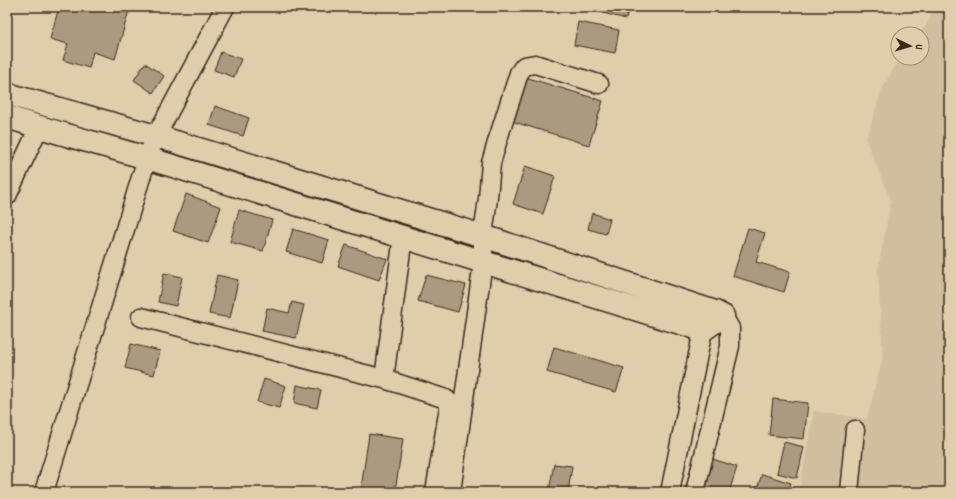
<svg xmlns="http://www.w3.org/2000/svg" width="956" height="499" font-family="Dekko,sans-serif">
  <style>
    .built { fill: #d0be9e }
    .building { fill: #ac9a80; stroke: #3b2a1e }
    .lines { fill: none; stroke-linecap: round; stroke-linejoin: round }
    .minor-casing { stroke: #3b2a1e; stroke-width: 21 }
    .highway-casing { stroke: #3b2a1e; stroke-width: 25 }
    .minor { stroke: #dfcdab; stroke-width: 18 }
    .highway { stroke: #dfcdab; stroke-width: 22 }
  </style>
  <rect width="100%" height="100%" fill="#dfcdab"/>
  <filter id="ink" filterUnits="userSpaceOnUse"><feTurbulence type="fractalNoise" baseFrequency=".025" numOctaves="2"/><feDisplacementMap in="SourceGraphic" scale="8" xChannelSelector="R" yChannelSelector="G"/><feConvolveMatrix kernelMatrix="1 2 1 2 8 2 1 2 1" color-interpolation-filters="sRGB"/></filter>
  <g filter="url(#ink)">
    <path class="built" d="M932,7H949V492H799L814,411L867,419L883,357L878,269L891,201L866,140L882,89L900,58H922V34H918L926,26L933,11Z"/>
    <path class="building" d="M59,7H130L115,59L93,52L89,68L63,60L68,44L50,39Z
      M585,7H629L626,19L584,8Z
      M578,22L619,30L615,53L574,45Z
      M221,52L241,59L234,77L214,70Z
      M145,63L164,76L153,93L134,80Z
      M525,77L603,101L589,145L511,121Z
      M215,106L249,118L243,136L209,125Z
      M525,166L555,176L543,214L513,204Z
      M186,194L221,207L208,243L173,231Z
      M239,210L272,220L263,251L230,242Z
      M592,213L610,219L606,234L588,229Z
      M748,228L765,233L756,262L790,272L784,292L733,276Z
      M293,229L329,240L322,263L286,252Z
      M346,245L387,259L379,280L338,266Z
      M164,273L182,277L176,306L158,302Z
      M217,275L238,280L230,318L209,314Z
      M426,275L466,285L458,312L418,301Z
      M292,302L304,305L296,338L262,331L267,308L289,313Z
      M131,344L160,351L154,375L125,368Z
      M554,347L624,368L616,392L547,372Z
      M264,379L286,386L279,408L257,402Z
      M297,385L321,390L317,408L294,403Z
      M773,399L808,403L804,439L769,435Z
      M369,434L403,439L395,492H380L361,489Z
      M784,442L804,447L797,478L777,473Z
      M710,458L737,467L729,492H700Z
      M554,464L572,466L568,492L549,491Z
      M762,474L791,483L788,492H756Z"/>
    <g class="lines">
      <defs>
        <path id="minor" d="M7,196L39,127
          M141,317L384,379L446,399L449,402V407L435,492
          M384,379L403,236
          M44,492L147,158L156,136L225,7
          M451,492L483,262V236L488,198L491,163L498,139L519,73L524,66L535,64L599,84
          M670,492L703,330
          M695,492L730,346V328L723,316
          M849,492L855,430"/>
        <path id="highway" d="M7,94L156,136L483,236L715,312L723,316L703,330C532,277 361,223 189,171C129,152 67,136 7,117"/>
      </defs>
      <use href="#minor" class="minor-casing"/>
      <use href="#highway" class="highway-casing"/>
      <use href="#minor" class="minor"/>
      <use href="#highway" class="highway"/>
    </g>
  </g>
  <rect width="956" height="499" fill="none" stroke="#dfcdab" stroke-width="24"/>
  <rect x="12" y="12" width="932" height="475" fill="none" stroke="#3b2a1e" stroke-width="1.5" filter="url(#ink)"/>
  <g transform="translate(910 46) rotate(95)"><circle r="19" fill="#dfcdab" stroke="#9d8c73"/>
  <path d="M0-3L7 15L0 10L-7 15Z" fill="#3b2a1e"/>
  <text y="-6" font-size="11" font-weight="bold" text-anchor="middle" fill="#3b2a1e">U</text>
  </g>
</svg>
